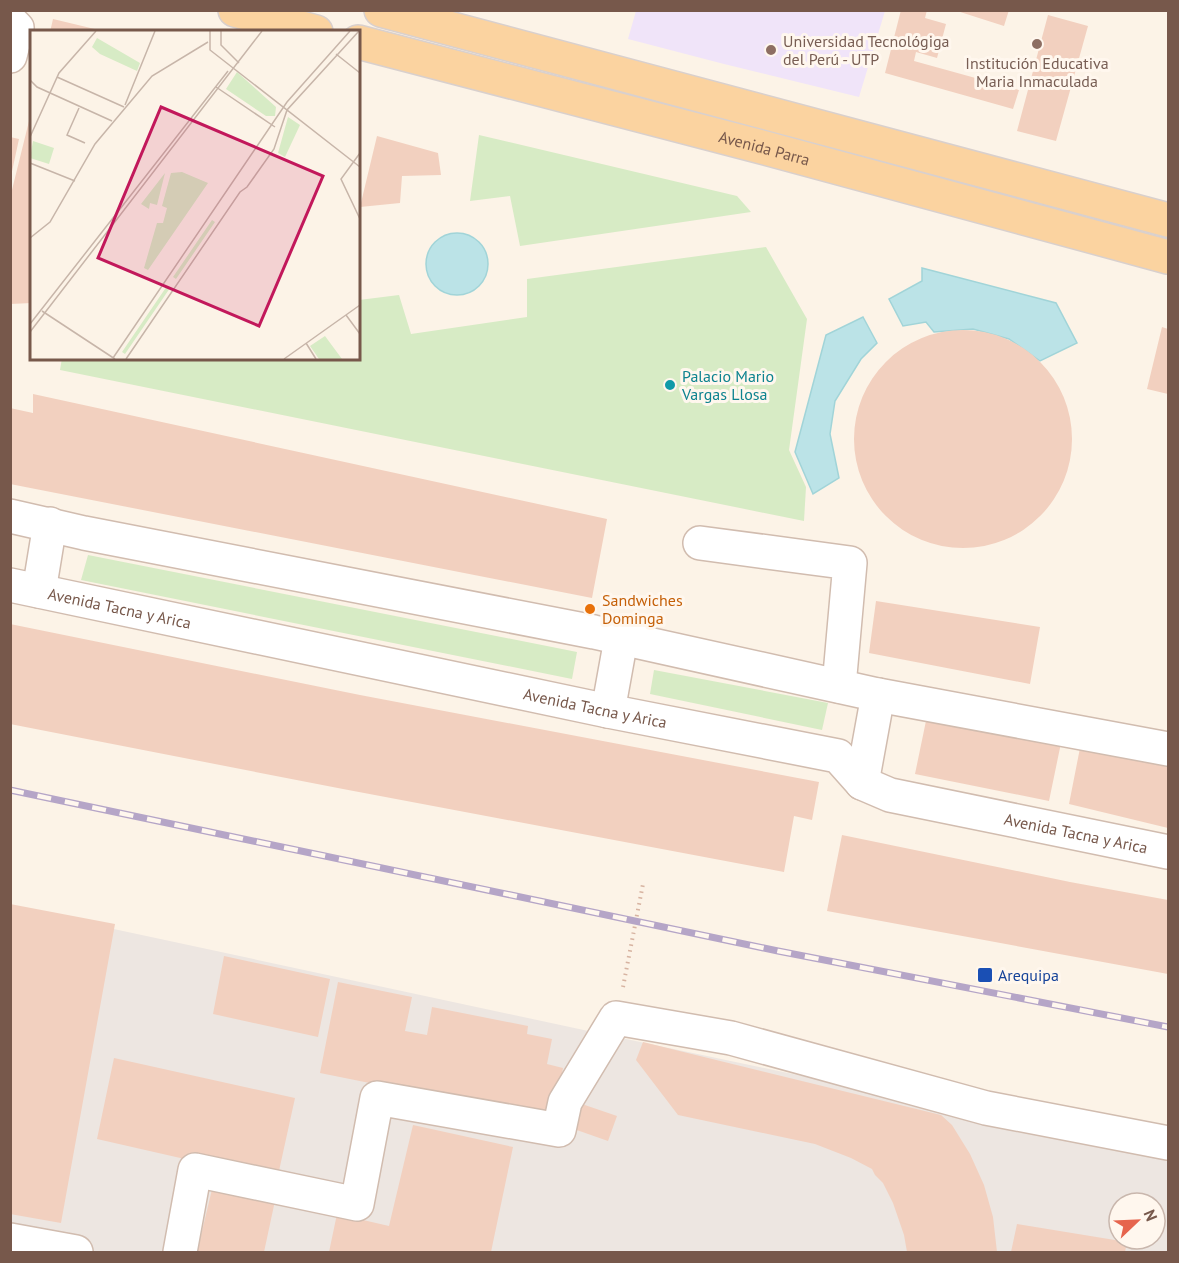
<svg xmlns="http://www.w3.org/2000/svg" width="1179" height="1263" font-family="'PT Sans',sans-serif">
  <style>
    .industrial { fill: #ede6e1; fill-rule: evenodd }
    .education { fill: #f0e4f9 }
    .green { fill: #d7ebc5 }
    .water { fill: #bbe3e7; stroke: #a1d4d8; stroke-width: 1.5 }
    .building { fill: #f2d0bf }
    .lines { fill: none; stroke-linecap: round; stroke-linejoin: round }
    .minor-casing { stroke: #d1bcaf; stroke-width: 36 }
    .major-casing { stroke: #d9d0cd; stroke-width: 36 }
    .path { stroke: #d7b3a1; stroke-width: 4; stroke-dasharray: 1.5 4.5; stroke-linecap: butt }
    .minor { stroke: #fff; stroke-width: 33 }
    .major { stroke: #fbd3a0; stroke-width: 33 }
    .rail-casing { stroke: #b5a5c7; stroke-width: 7 }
    .rail { stroke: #fff7ee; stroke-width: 4.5; stroke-dasharray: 14; stroke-linecap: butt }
    .education-dot { fill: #8d6e63; stroke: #fff7ee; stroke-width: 2 }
    .culture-dot { fill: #0f9aa8; stroke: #fff7ee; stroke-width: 2 }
    .food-dot { fill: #e8710a; stroke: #fff7ee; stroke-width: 2 }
    .transit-dot { fill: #1a4fb4; stroke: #fff7ee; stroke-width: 2 }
    .labels { text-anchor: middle; stroke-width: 6; stroke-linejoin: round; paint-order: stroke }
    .education-label { font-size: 16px; fill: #785e54; stroke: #fff7ee; text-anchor: start }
    .street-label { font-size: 16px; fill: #77584b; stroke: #fff7ee }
    .culture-label { font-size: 16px; fill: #0d838f; stroke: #fff7ee; text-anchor: start }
    .food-label { font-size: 16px; fill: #c56008; stroke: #fff7ee; text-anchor: start }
    .transit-label { font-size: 16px; fill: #164399; stroke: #fff7ee; text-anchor: start }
    .inset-road { fill: none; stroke: #c7b5a9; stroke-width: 1.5 }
    .view { fill: #c2185b; fill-opacity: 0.15; stroke: #c2185b; stroke-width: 3 }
    .inset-edge { fill: none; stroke: #77584b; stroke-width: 3 }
  </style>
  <rect width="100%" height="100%" fill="#fcf3e7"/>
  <path class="industrial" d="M11,907L607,1035L1168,1153V1252H11ZM1119,1203H1155V1239H1119Z"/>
  <path class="education" d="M636,11V10L885,11L859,97L724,64L628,39Z"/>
  <path class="green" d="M479,135L737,196L751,212L520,246L510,196L470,201Z
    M766,247L807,319L789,450L806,487L804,521L60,370L62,358H358L359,300L399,295L411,334L527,317V279Z
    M88,555L577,652L572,679L81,580Z
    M654,670L828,703L822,730L650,694Z"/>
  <path class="water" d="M426 264a31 31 0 1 1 62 0a31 31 0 1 1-62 0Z
    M922,268L1056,303L1077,343L1040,361L1009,339L973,329L934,332L926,322L903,326L889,299L922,281Z
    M863,317L877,343L861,359L835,401L830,434L839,478L813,494L795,452L826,335Z"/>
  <path class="building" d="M901,10H927L925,18L946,24L937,58L916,52L914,61L1019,90L1013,109L885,73Z
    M954,10H1009L1004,26Z
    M1048,15L1088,26L1056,141L1017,131Z
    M53,19L103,31V32H50Z
    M31,113L32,303L10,304V198Z
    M377,136L438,153L441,175L402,176L400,203L360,207Z
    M10,137L19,139L11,176L10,175Z
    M1162,327L1168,329V394L1147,389Z
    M854 439a109 109 0 1 1 218 0a109 109 0 1 1-218 0Z
    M33,394L607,519L592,598L10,484V408L33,413Z
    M876,601L1040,627L1030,684L869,653Z
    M10,624L360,695L819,782L812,820L794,816L784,872L343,789L10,724Z
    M927,716L1061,743L1049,801L915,774Z
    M1080,748L1168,767V828L1069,804Z
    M842,835L1070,882L1168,900V974L827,911Z
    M10,904L115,924L61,1223L10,1214Z
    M224,956L330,979L318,1037L213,1014Z
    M338,982L412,997L405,1031L427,1035L432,1007L528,1026L527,1034L552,1039L547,1064L563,1068L553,1120L320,1073Z
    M643,1042L941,1115L952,1125L970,1154L984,1185L993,1217L997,1252H907L904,1235L893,1203L883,1183L875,1175L872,1169L851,1158L815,1144L678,1115L636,1060Z
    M114,1058L295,1098L277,1180L97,1139Z
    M579,1103L617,1116L608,1141L571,1128Z
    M413,1125L513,1147L491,1252H329L337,1214L389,1226Z
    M214,1181L276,1196L264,1252H197Z
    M1017,1224L1127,1242L1125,1252H1011Z"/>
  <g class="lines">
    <defs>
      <g id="minor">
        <path d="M10,21L17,28L10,56"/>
        <path d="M10,516L84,533L594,632L878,695L1168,749"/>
        <path d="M700,543L850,563L839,686"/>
        <path id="s1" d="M10,585L608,711L838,756L862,783L890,795L1168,852"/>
        <path d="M39,591L50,524"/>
        <path d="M608,711L621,639"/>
        <path d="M862,783L878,695"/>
        <path d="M10,1240L76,1252"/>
        <path d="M180,1252L195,1170L357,1204L377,1098L559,1130L565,1102L616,1018L731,1038L986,1108L1168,1143"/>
      </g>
      <g id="major">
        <path d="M235,10L316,32"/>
        <path d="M381,10L1168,220"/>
        <path id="s2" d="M358,42L754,145L1168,257"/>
      </g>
    </defs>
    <use href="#minor" class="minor-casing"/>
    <use href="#major" class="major-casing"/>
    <path class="path" d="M623,987L643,884"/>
    <use href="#minor" class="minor"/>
    <use href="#major" class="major"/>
    <defs>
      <path id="rail" d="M10,790L778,951L1168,1027"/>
    </defs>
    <use href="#rail" class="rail-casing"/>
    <use href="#rail" class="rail"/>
  </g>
  <g class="education-dot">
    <circle cx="1037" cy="44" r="6"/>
    <circle cx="771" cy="50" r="6"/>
  </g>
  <circle class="culture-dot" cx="670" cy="385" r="6"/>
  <circle class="food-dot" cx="590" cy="609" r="6"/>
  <rect class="transit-dot" x="977" y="967" width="16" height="16" rx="3"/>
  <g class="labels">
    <g class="education-label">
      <text x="783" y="47">Universidad Tecnológiga<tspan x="783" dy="18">del Perú - UTP</tspan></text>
      <text x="1037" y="69" text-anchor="middle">Institución Educativa<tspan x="1037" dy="18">Maria Inmaculada</tspan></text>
    </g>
    <g class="street-label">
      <text dy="6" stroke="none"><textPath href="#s2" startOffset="420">Avenida Parra</textPath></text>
      <text dy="6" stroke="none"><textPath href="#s1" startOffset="112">Avenida Tacna y Arica</textPath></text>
      <text dy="6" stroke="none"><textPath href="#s1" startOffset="598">Avenida Tacna y Arica</textPath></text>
      <text dy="6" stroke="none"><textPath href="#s1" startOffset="1102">Avenida Tacna y Arica</textPath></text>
    </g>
    <g class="culture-label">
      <text x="682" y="382">Palacio Mario<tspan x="682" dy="18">Vargas Llosa</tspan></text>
    </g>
    <g class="food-label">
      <text x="602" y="606">Sandwiches<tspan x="602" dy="18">Dominga</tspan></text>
    </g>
    <g class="transit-label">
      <text x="998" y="981">Arequipa</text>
    </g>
  </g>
  <g transform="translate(30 30)">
    <rect width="330" height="330" fill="#fcf3e7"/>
    <path d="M67,8L110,33L107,41L70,24L62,17ZM207,42L246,77L245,86H236L196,59ZM258,87L270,95L255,127L248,123ZM3,111L24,118L19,134L0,128ZM152,142L178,153L118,240L114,238L127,193H133L137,178L132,176L141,143ZM135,143L127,175L120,173L119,179L111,174ZM182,190L185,192L146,249L143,247ZM137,256L140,258L95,324L92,322ZM295,306L312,329H289L280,316Z" fill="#d7ebc5"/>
    <path class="inset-road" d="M180,1V20L330,137M191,1V15L209,33M306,24L330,43M27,47L94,77M0,50L7,57L82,91M186,57L245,97M95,75L125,1M49,78L37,105L55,113M0,107L29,43L66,1M330,123L311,149L330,189M0,133L45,151M0,208L20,192L65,114L122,46L178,12M12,281L85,329M316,285L330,304M0,294L198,41M0,302L232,1M276,313L286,329M83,328L257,72L320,1M96,329L210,162L217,157L244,119L257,80L329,1M254,329L330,275"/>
    <path class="view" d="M131,77L293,146L229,296L68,228Z"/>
    <rect width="330" height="330" class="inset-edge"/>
  </g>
  <rect width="1179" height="1263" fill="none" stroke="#77584b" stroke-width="24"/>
  <g transform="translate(1137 1221) rotate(67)"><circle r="28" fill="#fff7ee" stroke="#c9b7ad" stroke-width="1.5"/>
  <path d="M0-4.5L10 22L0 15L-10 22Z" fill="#e6644d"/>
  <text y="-9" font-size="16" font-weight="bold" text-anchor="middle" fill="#77584b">N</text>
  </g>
</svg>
